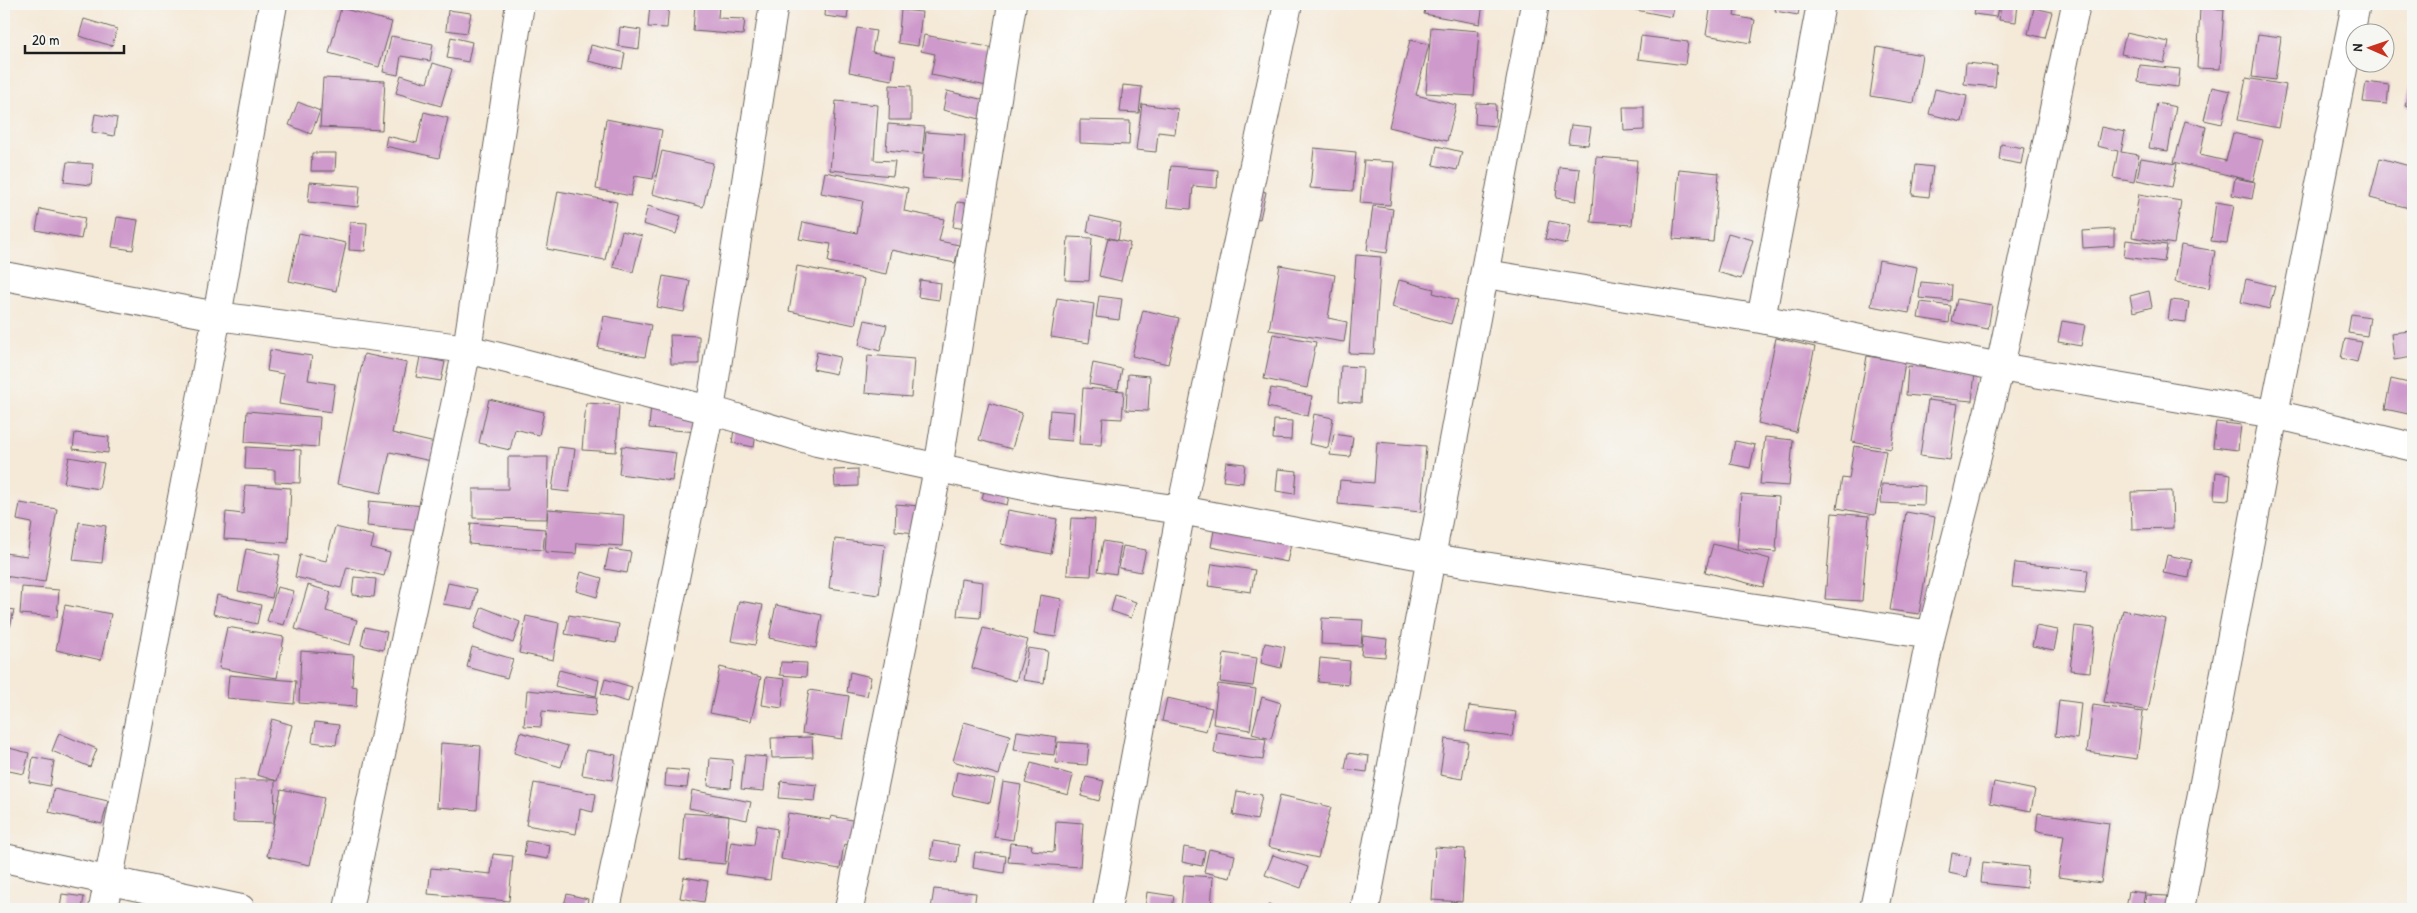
<svg xmlns="http://www.w3.org/2000/svg" width="2417" height="913" font-family="'Patrick Hand',sans-serif">
  <style>
    .building { fill: #ce99cb }
    .lines { fill: none; stroke-linecap: round; stroke-linejoin: round }
    .street-casing { stroke: #68645d; stroke-width: 30 }
    .street { stroke: #fff; stroke-width: 28 }
  </style>
  <rect width="100%" height="100%" fill="#f6f6f2"/>
  <filter id="ink" filterUnits="userSpaceOnUse"><feTurbulence type="fractalNoise" baseFrequency=".02" numOctaves="2"/><feDisplacementMap in="SourceGraphic" scale="10" xChannelSelector="R" yChannelSelector="G"/><feConvolveMatrix kernelMatrix="1 2 1 2 8 2 1 2 1" color-interpolation-filters="sRGB"/></filter>
  <filter id="wash" filterUnits="userSpaceOnUse"><feTurbulence type="fractalNoise" baseFrequency=".0096" numOctaves="4" result="noise"/><feDisplacementMap in="SourceGraphic" scale="20" xChannelSelector="R" yChannelSelector="G"/><feGaussianBlur stdDeviation="1.12" result="paint"/><feColorMatrix in="noise" values="0 0 0 0 0 0 0 0 0 0 0 0 0 0 0 0 0 1.4 0 .05"/><feComposite in="paint" operator="in"/></filter>
  <g filter="url(#wash)">
    <rect width="100%" height="100%" fill="#f5e9d7"/>
    <g id="blocks">
      <path class="building" d="M650,4H669L667,28L648,27Z
        M695,4H719L718,18L745,19L743,35L693,31Z
        M826,4H849L847,19L825,16Z
        M1426,4H1483L1480,24L1424,14Z
        M1632,4H1675L1672,17L1631,9Z
        M1711,4H1736L1734,16L1755,20L1751,43L1706,35Z
        M1777,4H1800L1798,15L1775,11Z
        M1976,4H1999L1996,17L1974,14Z
        M2001,4H2018L2016,22L1999,20Z
        M341,8L392,22L379,67L329,53Z
        M2034,8L2052,12L2045,38L2028,34Z
        M2200,8L2224,9L2220,69L2197,68Z
        M448,10L471,13L467,33L446,30Z
        M901,10L922,12L918,46L898,43Z
        M84,19L117,29L112,46L79,36Z
        M620,27L641,30L639,49L618,46Z
        M1431,27L1479,31L1474,96L1426,93Z
        M857,28L876,31L872,52L895,56L892,80L849,72Z
        M2126,33L2169,42L2164,63L2121,54Z
        M2258,34L2281,37L2275,80L2252,77Z
        M924,35L994,48L987,86L931,75L935,54L921,51Z
        M391,36L433,44L430,61L401,56L398,75L383,72Z
        M1641,36L1688,42L1685,65L1638,59Z
        M451,37L472,42L468,62L447,58Z
        M1410,40L1429,44L1416,95L1456,105L1447,141L1389,127Z
        M591,45L625,53L622,69L588,61Z
        M1877,47L1922,55L1914,103L1870,96Z
        M433,63L452,69L441,106L396,93L401,75L427,83Z
        M1966,63L1997,66L1995,87L1964,84Z
        M2140,65L2180,69L2178,87L2138,82Z
        M2413,77V108L2405,106Z
        M323,78L385,81L382,130L320,127Z
        M2246,78L2286,85L2278,128L2238,120Z
        M2366,82L2389,85L2387,104L2363,102Z
        M890,85L911,86V120H889Z
        M1123,85L1142,87L1139,113L1120,112Z
        M2212,87L2230,91L2222,124L2204,120Z
        M1935,89L1967,96L1962,122L1929,114Z
        M947,91L984,100L980,119L943,110Z
        M836,101L878,105L874,160L895,161L893,176L830,170Z
        M298,102L320,111L311,134L289,125Z
        M1476,103L1496,104L1495,126L1475,124Z
        M2157,103L2176,107L2168,151L2149,148Z
        M1142,104L1178,109L1175,134L1158,132L1156,152L1136,150Z
        M1623,107H1644V130L1624,131Z
        M424,112L448,118L439,158L385,146L387,136L417,143Z
        M95,114L117,118L114,136L92,132Z
        M606,119L662,130L653,179L635,176L631,196L596,189Z
        M1080,120L1130,121L1129,145L1080,143Z
        M2185,121L2206,127L2200,155L2226,161L2233,133L2263,140L2253,181L2174,162Z
        M888,124L925,127L922,154L886,150Z
        M1571,125L1591,127L1588,145L1568,143Z
        M2101,127L2125,132L2121,152L2139,155L2134,182L2113,178L2118,151L2097,146Z
        M926,132L965,135L962,181L922,178Z
        M2001,144L2024,148L2021,164L1999,160Z
        M1437,146L1462,152L1457,170L1433,165Z
        M1314,148L1356,152L1353,191L1310,188Z
        M662,151L713,163L703,207L652,194Z
        M312,153H336L335,171H311Z
        M1596,157L1637,160L1632,225L1591,222Z
        M2141,158L2177,164L2172,187L2137,180Z
        M2380,158L2413,167V209L2370,198Z
        M1364,160L1394,162L1390,205L1360,203Z
        M67,162L93,164L91,185L64,182Z
        M1916,165L1933,167L1929,197L1912,195Z
        M1171,166L1218,170L1217,188L1193,186L1191,209L1167,207Z
        M1559,167L1580,169L1576,201L1556,198Z
        M1679,169L1719,173L1713,242L1673,239Z
        M825,172L908,188L904,211L944,219L939,241L959,245L955,263L891,250L886,274L828,262L831,244L799,239L803,222L857,233L863,201L821,193Z
        M2235,178L2255,182L2252,199L2232,195Z
        M310,182L360,186L358,207L308,202Z
        M1248,188L1266,192L1260,219L1242,215Z
        M558,191L617,202L605,260L547,249Z
        M2139,194L2181,201L2174,244L2132,237Z
        M957,202L975,204L972,230L953,227Z
        M2216,202L2234,205L2227,243L2211,241Z
        M648,206L681,216L676,234L643,224Z
        M1373,206L1393,209L1387,253L1367,250Z
        M40,209L85,218L81,239L36,230Z
        M1090,216L1121,223L1118,240L1087,232Z
        M117,217L138,220L133,250L112,247Z
        M1549,221L1571,225L1567,244L1545,239Z
        M350,222L367,223L365,251L349,250Z
        M2114,229V246L2083,248L2082,231Z
        M622,231L642,236L633,272L613,267Z
        M299,233L346,243L336,291L289,281Z
        M1728,233L1753,240L1741,279L1717,272Z
        M1068,237L1092,238L1089,281L1065,280Z
        M1108,238L1130,243L1121,281L1099,276Z
        M2126,240L2167,245L2164,262L2124,257Z
        M2181,245L2215,251L2209,288L2175,282Z
        M1356,255L1381,257L1374,354L1349,353Z
        M1879,260L1917,267L1909,313L1871,306Z
        M1280,265L1335,275L1328,318L1347,322L1344,342L1269,330Z
        M797,266L864,279L855,325L789,311Z
        M663,276L690,281L684,312L657,307Z
        M2246,279L2275,286L2269,309L2241,302Z
        M920,280L941,283L939,300L918,297Z
        M1399,280L1434,289L1433,293L1458,300L1451,324L1392,307Z
        M1921,282L1952,285L1951,301L1919,298Z
        M2149,291L2152,307L2133,312L2130,296Z
        M1099,296L1122,299L1119,320L1096,317Z
        M1057,298L1094,304L1089,343L1051,337Z
        M1957,299L1992,305L1988,329L1952,322Z
        M2171,300L2189,302L2186,322L2168,320Z
        M1921,302L1951,306L1949,323L1918,318Z
        M1143,310L1179,318L1168,364L1132,356Z
        M2351,314L2370,317L2367,336L2348,333Z
        M604,316L651,325L645,357L598,348Z
        M865,320L887,325L880,351L859,345Z
        M2062,321L2085,325L2081,346L2058,342Z
        M2411,331L2413,357L2394,360L2391,333Z
        M1273,334L1316,342L1307,388L1264,379Z
        M670,335L699,336V364H671Z
        M1776,338L1815,347L1796,432L1758,423Z
        M2345,339L2362,342L2357,362L2341,358Z
        M270,350L312,356L308,380L335,384L331,412L279,404L284,374L267,371Z
        M817,352L840,357L836,374L813,369Z
        M364,354L407,363L392,433L444,445L440,463L390,452L381,493L337,484Z
        M868,355L914,359L911,397L865,393Z
        M1867,356L1905,362L1891,449L1852,442Z
        M420,357L445,362L441,381L416,377Z
        M1093,363L1122,369L1118,389L1089,384Z
        M1341,366L1363,367L1361,403L1339,401Z
        M1908,366L1975,372L1972,401L1906,395Z
        M1128,374L1150,376L1148,411L1126,410Z
        M2391,379L2413,384V415L2385,409Z
        M1083,388L1124,391L1122,419L1103,418L1101,445L1079,444Z
        M1271,388L1312,396L1308,416L1267,407Z
        M489,399L544,412L539,435L515,429L510,450L479,443Z
        M1928,400L1958,404L1950,460L1920,456Z
        M586,403L619,405L616,452L582,450Z
        M651,403L700,407L698,432L649,428Z
        M989,403L1022,413L1012,449L979,440Z
        M1050,410L1074,412L1072,441L1048,439Z
        M247,411L320,417L318,447L245,442Z
        M1314,414L1333,418L1328,448L1309,444Z
        M1274,420L1292,421L1291,440L1273,439Z
        M2216,422L2241,425L2238,450L2213,447Z
        M735,423L757,427L754,447L732,443Z
        M75,433L109,437L108,453L73,449Z
        M1334,434L1353,437L1350,457L1330,455Z
        M1765,437L1793,440L1789,486L1760,484Z
        M1735,441L1755,445L1750,468L1730,464Z
        M1377,442L1426,446L1421,512L1338,504L1340,480L1374,483Z
        M622,446L676,453L672,481L619,474Z
        M1854,446L1886,451L1875,515L1837,508L1842,478L1849,479Z
        M246,447L301,450L300,483L275,482V470L245,469Z
        M558,447L575,449L569,492L552,490Z
        M69,457L104,463L99,489L64,483Z
        M508,457H548L547,519L473,518V489H508Z
        M1226,462L1245,464L1243,483L1223,481Z
        M858,469V486L835,487L834,470Z
        M1278,469L1297,471L1295,494L1276,491Z
        M2216,472L2231,474L2229,500L2214,499Z
        M987,478L1012,484L1007,505L982,499Z
        M1882,484L1925,486L1924,505L1881,503Z
        M245,485L291,488L288,543L224,539L226,512L243,514Z
        M2172,491L2173,528L2132,529L2131,492Z
        M1741,494L1779,497L1776,552L1737,549Z
        M369,501L424,506L421,531L367,526Z
        M20,503L57,509L45,582L4,576V553L27,556L32,523L17,520Z
        M896,504L919,506L917,533L895,531Z
        M548,509L624,515L622,546L577,543L576,554L545,552Z
        M1008,510L1057,519L1051,554L1001,544Z
        M1906,512L1935,517L1919,614L1890,610Z
        M1832,513L1869,516L1862,601L1825,599Z
        M1071,518L1095,519L1091,576L1067,575Z
        M79,522L106,526L102,563L73,560Z
        M471,523L545,529L543,550L469,544Z
        M1215,525L1292,540L1287,562L1211,547Z
        M335,527L374,536L371,548L390,553L384,576L347,567L341,588L295,577L300,555L326,561Z
        M835,539L885,545L879,595L829,588Z
        M1103,541L1121,544L1116,574L1098,571Z
        M1713,544L1770,559L1763,587L1705,572Z
        M1123,546L1146,550L1141,572L1119,568Z
        M246,549L280,555L272,598L238,591Z
        M609,549L631,552L627,573L605,569Z
        M2167,555L2192,560L2189,578L2163,573Z
        M2015,563L2088,570L2085,594L2012,587Z
        M1212,564L1255,570L1251,592L1208,586Z
        M581,572L602,578L597,597L576,591Z
        M354,577L376,579L374,597L352,595Z
        M961,579L983,582L980,618L957,616Z
        M448,583L477,589L473,609L443,604Z
        M308,585L331,592L326,611L357,620L350,645L295,629Z
        M22,587L59,590L57,617L20,614Z
        M277,587L294,591L284,625L267,621Z
        M217,595L261,605L257,624L213,614Z
        M1040,595L1062,599L1056,637L1034,634Z
        M1115,595L1136,602L1131,618L1111,611Z
        M739,601L763,605L755,645L731,641Z
        M65,605L111,614L101,660L56,650Z
        M776,605L822,615L816,648L769,638Z
        M482,607L520,622L513,643L474,628Z
        M4,608L14,610L10,627L4,625Z
        M2123,610L2166,619L2148,711L2104,702Z
        M569,615L619,624L616,643L565,634Z
        M526,616L559,623L553,660L519,653Z
        M1322,618L1363,620L1361,646L1321,644Z
        M2036,626L2058,630L2054,650L2032,646Z
        M2075,626L2095,628L2090,672L2070,670Z
        M227,627L284,637L277,678L219,668Z
        M365,627L387,632L383,650L361,645Z
        M983,628L1028,640L1016,681L972,668Z
        M1363,636L1387,639L1385,657L1361,655Z
        M1265,643L1285,647L1281,668L1261,663Z
        M472,647L513,659L507,678L467,667Z
        M1028,648L1048,651L1044,683L1023,680Z
        M301,651L354,655L352,686L357,687L356,707L299,703Z
        M1224,653L1257,658L1253,686L1220,682Z
        M1320,658L1350,661L1348,685L1318,682Z
        M781,662L807,663L806,677L780,675Z
        M720,667L761,677L751,721L710,713Z
        M559,670L599,680L596,696L555,686Z
        M850,672L871,677L867,696L847,692Z
        M229,675L296,681L294,704L227,698Z
        M766,677L785,679L782,708L762,705Z
        M605,679L632,687L628,702L601,694Z
        M1218,684L1256,689L1250,730L1213,724Z
        M527,690L597,697L595,716L542,711L541,727L524,726Z
        M809,690L849,696L842,739L802,733Z
        M1262,697L1281,703L1271,739L1252,734Z
        M1167,698L1212,708L1206,731L1162,721Z
        M2059,700L2081,703L2077,739L2055,736Z
        M2093,705L2143,712L2137,759L2087,752Z
        M1469,706L1516,712L1512,737L1465,731Z
        M272,719L292,725L277,781L257,775Z
        M315,722L339,725L336,745L312,742Z
        M964,722L1010,735L999,775L953,761Z
        M1017,731L1057,737L1054,755L1014,750Z
        M520,732L568,746L561,767L514,753Z
        M1217,732L1266,739L1263,760L1214,753Z
        M59,733L97,749L90,767L52,751Z
        M812,737L813,757L772,758L771,738Z
        M1445,739L1468,742L1462,779L1440,775Z
        M1058,742L1089,744L1087,765L1056,763Z
        M441,743L481,746L477,810L437,807Z
        M5,747L29,753L24,774L4,770Z
        M586,750L616,755L612,780L582,775Z
        M1348,753L1369,756L1367,772L1345,769Z
        M745,755L767,757L764,791L741,789Z
        M33,757L54,761L50,786L29,782Z
        M710,758L733,760L731,788L708,786Z
        M1031,763L1073,775L1068,795L1025,783Z
        M666,769L689,771L687,788L665,786Z
        M957,772L995,780L990,803L952,795Z
        M1086,777L1104,781L1099,801L1081,796Z
        M234,780H275L274,823L281,789L324,798L310,865L267,856L274,823L233,822Z
        M781,781L817,785L815,801L779,798Z
        M1003,782L1021,785L1013,840L994,837Z
        M1994,782L2035,790L2031,811L1990,803Z
        M534,783L596,794L593,812L580,809L576,834L526,825Z
        M54,789L108,801L102,824L49,812Z
        M692,790L751,802L747,820L689,808Z
        M1237,791L1262,795L1257,820L1233,815Z
        M1280,795L1331,807L1318,858L1268,847Z
        M684,813L729,816L725,864L680,860Z
        M788,813L830,820L831,816L862,822L858,847L844,844L840,869L781,859Z
        M2038,813L2109,823L2101,883L2058,877L2064,835L2036,831Z
        M1056,821L1083,823L1080,867L1008,862L1010,843L1032,845L1031,850L1054,852Z
        M757,825L777,829L770,880L726,874L731,842L754,845Z
        M526,841L550,845L548,859L524,855Z
        M933,841L959,845L957,863L930,859Z
        M1184,847L1205,851L1202,866L1182,862Z
        M1435,847L1465,849L1462,902L1432,900Z
        M1209,849L1235,855L1230,878L1204,872Z
        M975,852L1006,856L1004,873L973,868Z
        M1952,853L1971,857L1967,877L1949,873Z
        M493,854L513,856L509,901L428,894L431,868L491,874Z
        M1273,855L1308,867L1301,888L1265,875Z
        M1983,862L2028,867L2026,888L1981,883Z
        M1184,875L1213,877L1211,909H1181Z
        M684,877L708,881L704,902L680,898Z
        M934,889L976,893L974,909H931Z
        M2129,891L2145,893L2142,909H2126Z
        M1147,892L1174,896L1172,909H1145Z
        M62,894L84,897L82,909H60Z
        M567,894L588,899L586,909H563Z
        M2146,895L2168,896L2167,909H2145Z
        M1269,905L1289,908V909H1268Z"/>
    </g>
  </g>
  <g filter="url(#ink)">
    <use href="#blocks" fill-opacity="0" stroke="#68645d" stroke-width="1"/>
    <g class="lines">
      <defs>
        <path id="street" d="M1486,274L1761,319L2000,367L2274,414L2413,447
          M4,276L217,316L467,349L710,410L817,442L1053,492L1181,510L1432,558L1931,635
          M1761,319L1821,4
          M4,858L241,909
          M103,909L217,316L273,4
          M348,909L467,349L520,4
          M606,909L710,410L774,4
          M849,909L938,469L1012,4
          M1107,909L1181,510L1288,4
          M1365,909L1535,4
          M1874,909L1931,635L2000,367L2076,4
          M2180,909L2274,414L2356,4"/>
      </defs>
      <use href="#street" class="street-casing"/>
      <use href="#street" class="street"/>
    </g>
  </g>
  <rect width="2417" height="913" fill="none" stroke="#f6f6f2" stroke-width="20"/>
  <g transform="translate(2370 48) rotate(272)"><circle r="24" fill="#f6f6f2" stroke="#9f9f9c"/>
  <path d="M0-4L9 19L0 12L-9 19Z" fill="#c8321e"/>
  <text y="-8" font-size="14" font-weight="bold" text-anchor="middle" fill="#1c1c1c">N</text>
  </g>
  <path d="M25 45v8h99v-8" fill="none" stroke="#1c1c1c" stroke-width="2.5"/>
  <text x="32" y="45" font-size="15" fill="#1c1c1c" stroke="#f6f6f2" stroke-width="4" paint-order="stroke">20 m</text>
</svg>
